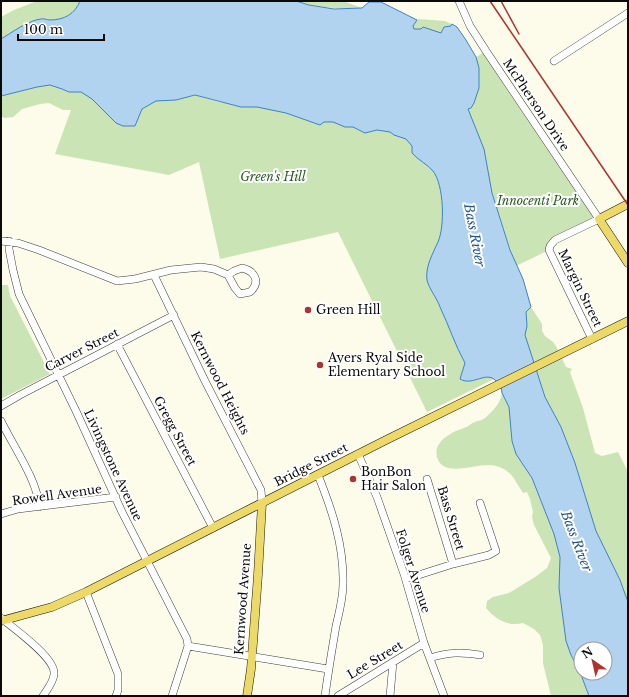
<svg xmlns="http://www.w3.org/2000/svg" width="629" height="697" font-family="'Libre Baskerville',serif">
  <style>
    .green { fill: #cae4b6 }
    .water { fill: #b2d3f0; stroke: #3f82c1; fill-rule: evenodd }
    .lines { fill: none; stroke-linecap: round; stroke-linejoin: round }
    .minor-casing { stroke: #3d3d3d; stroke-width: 8 }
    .major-casing { stroke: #1b1b1b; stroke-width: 9 }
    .minor { stroke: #fff; stroke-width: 7 }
    .major { stroke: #edd968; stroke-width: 8 }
    .rail { stroke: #ae332e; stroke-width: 1.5 }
    .poi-dot { fill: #ae332e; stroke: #fff; stroke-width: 1.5 }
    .labels { text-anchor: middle; stroke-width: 4; stroke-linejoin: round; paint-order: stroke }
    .street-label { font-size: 12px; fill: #0a0a0a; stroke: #fff }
    .park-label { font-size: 12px; font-style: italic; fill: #285b21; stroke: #fff }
    .poi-label { font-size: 12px; fill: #0a0a0a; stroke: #fff; text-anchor: start }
    .water-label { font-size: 13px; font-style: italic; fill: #1f5590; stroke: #fff }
  </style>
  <rect width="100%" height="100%" fill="#fdfbe9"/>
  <path class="green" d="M37,1H80C75,14 64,20 50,20C47,20 43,18 41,19C29,20 11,33 1,39V17L14,10Z
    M296,1H343L362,8C339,9 318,8 296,1Z
    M418,19L445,21L452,24L451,26L443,29L441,33L435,32L423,27L421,29H413V26Z
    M486,51L599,219L555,240L549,250L516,266L490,188L468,109L471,108C479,86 480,80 476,57Z
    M50,85L62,89L69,92L80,87L182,98L195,95L218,102L333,115L405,132L443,178L498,377L427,412L338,232L220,259L199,162L169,175L55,154L71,110H63L49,103L40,104L22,109L13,117L4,118L1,116V96L37,87Z
    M1,285H8L10,296L50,374L1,399Z
    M531,307L542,324V331L545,336L553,342L556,346L566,367L572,369L570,372L571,375L583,408L595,453L602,456L618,452L628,472V602L620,580L596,531L575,463L561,427L545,397L525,335L527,326L526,312Z
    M502,393L509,407L512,441L516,454L532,478L554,534L560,557L559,588L565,628L571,655L580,672L589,696H551L543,663V645L540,635L534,629L523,623C508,627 495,619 486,608L487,601L493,597L509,593L535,577L547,568L551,558L534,525L532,517L533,512L530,499L527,492L523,493C514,480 513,471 496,466C481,461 443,480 437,457C436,452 436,447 440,443C442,439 447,436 452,433C456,430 461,430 466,427C470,426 467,426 471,424C475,421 481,421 485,418C492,412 501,403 502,393Z"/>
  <path class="water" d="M80,1H296L309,5L334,9L362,8L369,2H381L417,20L413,26L414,29H421L423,27L441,33L444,27L451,26L452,24L457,27L466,40L476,57L479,68V88L474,103L471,108L468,109L484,149L492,193L510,250L523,279L531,307L526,312L527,326L525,335L545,397L561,427L575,463L596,531L620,580L628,602V696H589L580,672L571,655L566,641L559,588L560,557L554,534L532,478L516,454L512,441L509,407L502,393C502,389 500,385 497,382C487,369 473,387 460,379L465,363C455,345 449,326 440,307C437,298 429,289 427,280C425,267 433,253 438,242C445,226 444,185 433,171C427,164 418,160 412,153V146L406,139L394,135L390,132L377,130L365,133L353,127H345L333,122H324L320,125L286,113L257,107H241L195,95L176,100L156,101L142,109L135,126H123L116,123L92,99L81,92H69L62,89L50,85L37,87L1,96V39C11,33 29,20 41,19C43,18 47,20 50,20C64,20 75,14 80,1ZM581,649H605V673H581Z"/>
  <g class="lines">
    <defs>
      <path id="minor" d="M459,1L470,26L486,51L599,219L555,240L550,246L549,250L592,339
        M554,61L628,13
        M1,241L18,243L39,250L117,281L135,279L171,270L201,267L214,269L228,275
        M9,241V249L13,270L19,294L76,411L122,512L187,639L188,646L172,696
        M242,268C255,271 261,282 250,292L240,294L235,288L228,275L234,271Z
        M154,275L205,381L261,490L262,503
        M117,344L213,528
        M1,406L20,395L174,315
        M1,421C12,444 39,483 39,507
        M358,454L377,497L404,574L424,643L444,696
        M318,475C332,510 344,545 343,584C343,599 339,613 336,626C332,650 328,673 325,696
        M427,479L453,564
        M1,514L18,509L116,497
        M406,579L453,564L489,555L496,551L480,503
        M86,592L118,674V690L116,696
        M1,618C13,628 56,658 54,674C54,681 47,690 43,696
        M188,646L328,669
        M430,658C449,652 461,652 480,655
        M338,696L424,643
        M390,696L393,662"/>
      <path id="major" d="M628,204L599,219L628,263
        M1,621L52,607L86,592L388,439L628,321
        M247,696L251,669L258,575L262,503"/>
    </defs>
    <use href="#minor" class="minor-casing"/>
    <use href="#major" class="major-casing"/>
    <use href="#minor" class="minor"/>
    <use href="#major" class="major"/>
    <path class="rail" d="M490,1L628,205
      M501,1L519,34"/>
  </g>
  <g class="poi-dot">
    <circle cx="308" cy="310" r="4"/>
    <circle cx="320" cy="365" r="4"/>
    <circle cx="353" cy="479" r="4"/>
  </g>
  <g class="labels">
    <g class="street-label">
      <text transform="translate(536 105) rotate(56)" y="4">McPherson Drive</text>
      <text transform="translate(580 288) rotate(64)" y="4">Margin Street</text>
      <text transform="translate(82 350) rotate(-27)" y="4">Carver Street</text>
      <text transform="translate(220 383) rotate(63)" y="4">Kernwood Heights</text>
      <text transform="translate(175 431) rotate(62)" y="4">Gregg Street</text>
      <text transform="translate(113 465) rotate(65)" y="4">Livingstone Avenue</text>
      <text transform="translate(311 465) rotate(-27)" y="4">Bridge Street</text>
      <text transform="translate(57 495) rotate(-8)" y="4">Rowell Avenue</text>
      <text transform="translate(451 518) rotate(73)" y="4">Bass Street</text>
      <text transform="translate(413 571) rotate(72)" y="4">Folger Avenue</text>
      <text transform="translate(243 599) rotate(-86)" y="4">Kernwood Avenue</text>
      <text transform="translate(375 660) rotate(-31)" y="4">Lee Street</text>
    </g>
    <g class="park-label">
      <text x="273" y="181">Green's Hill</text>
      <text x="538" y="205">Innocenti Park</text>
    </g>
    <g class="poi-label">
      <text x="316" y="314">Green Hill</text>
      <text x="328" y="362">Ayers Ryal Side<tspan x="328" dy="14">Elementary School</tspan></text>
      <text x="361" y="476">BonBon<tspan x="361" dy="14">Hair Salon</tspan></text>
    </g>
    <g class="water-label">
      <text transform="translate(475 235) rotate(79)" y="5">Bass River</text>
      <text transform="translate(577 541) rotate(69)" y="5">Bass River</text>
    </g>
  </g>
  <rect width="629" height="697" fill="none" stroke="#0a0a0a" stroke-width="4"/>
  <g transform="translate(593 661) rotate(326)"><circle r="19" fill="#ffffff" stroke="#9d9d9d"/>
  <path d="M0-3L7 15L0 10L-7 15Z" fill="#ae332e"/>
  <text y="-6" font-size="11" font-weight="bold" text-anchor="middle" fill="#0a0a0a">N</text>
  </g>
  <path d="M18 34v6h86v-6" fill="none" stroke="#0a0a0a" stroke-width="2"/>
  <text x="24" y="34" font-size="12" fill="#0a0a0a" stroke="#ffffff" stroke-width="3" paint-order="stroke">100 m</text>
</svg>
